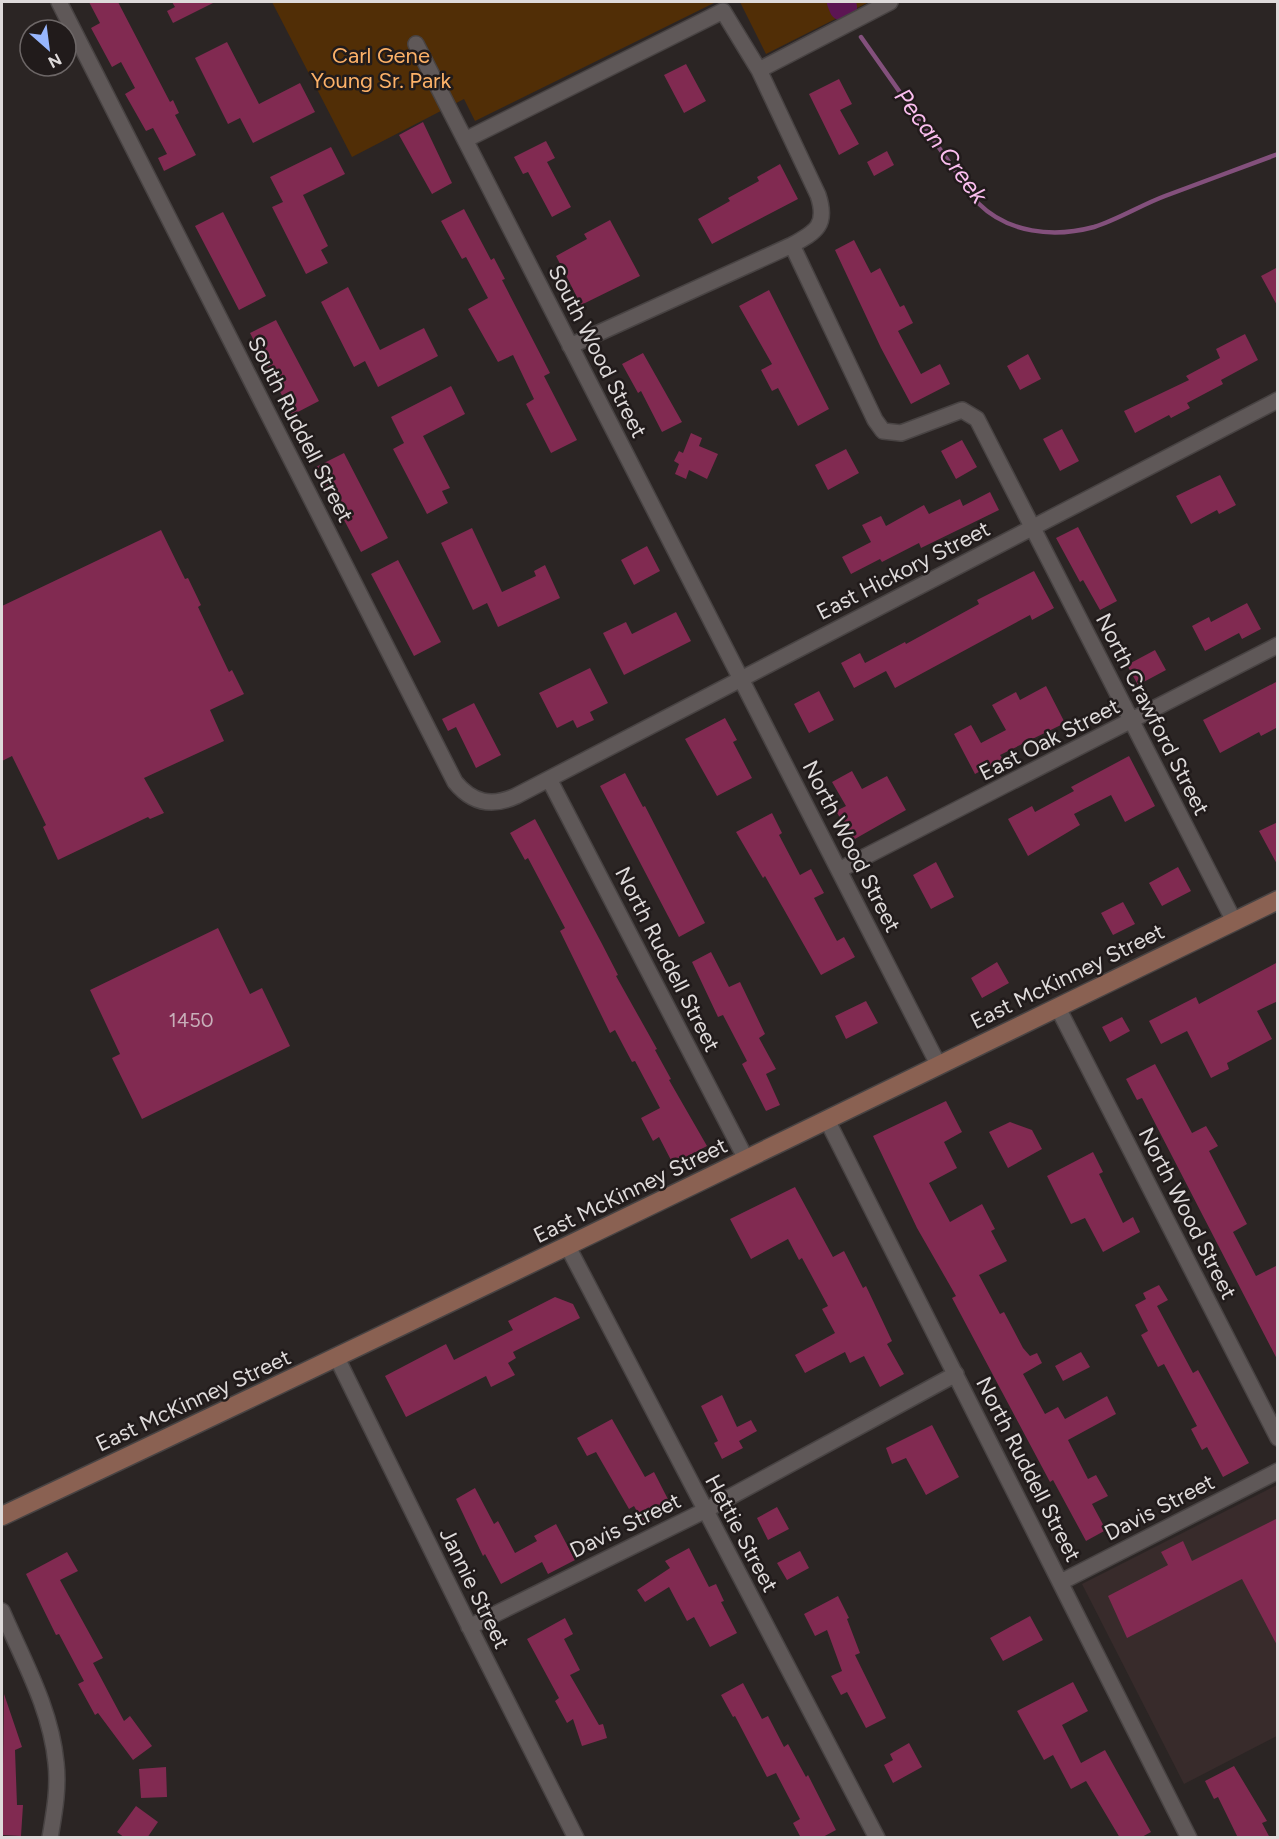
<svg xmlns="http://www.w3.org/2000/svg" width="1279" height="1839" font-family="Figtree,sans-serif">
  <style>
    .built { fill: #382b2b }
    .green { fill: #512e06 }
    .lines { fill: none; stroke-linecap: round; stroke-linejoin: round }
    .stream { stroke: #83507c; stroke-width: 4.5 }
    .river { stroke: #5c1553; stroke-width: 28 }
    .building { fill: #812a51 }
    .street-casing { stroke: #484343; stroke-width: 18 }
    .secondary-casing { stroke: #484343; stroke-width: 21 }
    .street { stroke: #5f5858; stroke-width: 15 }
    .secondary { stroke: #8a6152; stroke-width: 18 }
    .labels { text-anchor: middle; stroke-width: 5; stroke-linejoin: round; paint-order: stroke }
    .number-label { font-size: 20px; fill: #c7aeb8 }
    .park-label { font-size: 22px; fill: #fcb168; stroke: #211b1b }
    .street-label { font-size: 22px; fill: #dedada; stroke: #211b1b }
    .water-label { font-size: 24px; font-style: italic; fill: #fbbeef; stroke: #211b1b }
  </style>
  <rect width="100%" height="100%" fill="#2b2524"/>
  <path class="built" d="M1277,1485V1736L1184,1784L1082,1584Z"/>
  <path class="green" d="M272,2H716L475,121L464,99L352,157Z
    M740,2H869L766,54Z"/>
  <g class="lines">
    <path class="stream" d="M861,37L978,203C1008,233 1053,238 1094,227C1119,219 1141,205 1165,196C1203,182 1240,168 1278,154"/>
    <path class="river" d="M841,2L843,7"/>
  </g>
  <path class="building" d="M89,2H118L170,102L173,100L179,113L175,115L196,155L164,171L158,158L167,154L153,128L146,131L125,94L135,88L121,62L112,67L91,28L100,23Z
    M172,2H215L173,23L167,11L175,7Z
    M227,42L259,104L300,83L315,112L253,143L240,118L228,124L195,58Z
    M686,64L706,101L684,113L664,75Z
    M839,79L852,104L840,110L859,144L839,155L809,94Z
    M423,122L452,183L432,194L399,135Z
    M546,141L555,158L547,162L571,207L552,217L528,172L523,174L514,157Z
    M331,147L345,174L303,195L328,246L321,250L328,263L306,274L272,207L283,202L270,177Z
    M887,151L894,165L874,176L867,162Z
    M780,164L798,199L712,244L698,219L730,201L728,198L759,181L757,177Z
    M464,209L491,260L494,258L505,279L502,280L550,373L544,376L577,440L551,453L526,404L534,399L513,355L498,362L468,309L488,298L466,257L462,259L441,221Z
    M223,212L266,296L239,310L195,226Z
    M610,220L640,276L581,305L556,256L587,239L584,234Z
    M854,240L871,273L880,268L900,307L904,305L913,323L898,331L921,374L940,364L950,384L911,404L881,348L835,250Z
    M1278,267V307L1261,276Z
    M348,287L380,350L424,328L438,356L378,387L365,361L354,367L321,302Z
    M769,290L829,409L798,426L778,388L772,391L761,370L772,364L739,306Z
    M276,320L319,401L292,415L250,333Z
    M1245,334L1258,360L1221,380L1223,384L1187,403L1190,408L1171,418L1169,415L1135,433L1124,411L1189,380L1186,376L1220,358L1216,349Z
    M643,353L682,422L662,432L641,391L638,393L622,364Z
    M1028,354L1041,379L1020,390L1007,366Z
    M451,386L465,414L423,436L450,488L442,491L448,503L427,514L393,449L404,443L391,417Z
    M1062,429L1079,461L1060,471L1043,439Z
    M691,433L702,438L699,446L718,454L707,479L689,470L686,479L675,474L679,464L674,461L679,451L683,453Z
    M962,440L977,467L956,479L941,451Z
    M846,449L859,473L828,490L815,465Z
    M344,453L388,538L361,552L316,467Z
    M1220,475L1236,505L1219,514L1217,510L1191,524L1176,496Z
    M990,492L999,510L921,548L919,543L882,562L880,559L851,574L842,557L871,542L862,525L881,516L886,526L924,505L929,514L960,499L963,506Z
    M1078,527L1117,601L1100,610L1083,580L1080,582L1056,538Z
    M472,528L502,592L536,576L534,571L545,565L560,598L498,627L487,603L473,610L441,543Z
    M161,530L185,579L188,578L201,605L198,607L229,672L232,670L244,694L210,710L224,741L144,778L164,813L150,819L148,817L58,860L43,827L46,825L12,756L2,761V606Z
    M647,546L660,571L634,585L621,560Z
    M398,560L441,642L414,656L371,574Z
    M1034,571L1054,608L1032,620L1030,615L895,688L886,671L854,688L841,663L860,653L865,663L905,642L906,644L979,604L977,600Z
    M1247,603L1261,629L1242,639L1239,633L1205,651L1192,626L1209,617L1211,622Z
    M676,612L691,641L624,675L603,633L626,622L632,634Z
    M1155,650L1166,670L1138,685L1127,665Z
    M590,668L608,703L590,712L594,720L577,728L573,720L557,728L539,693Z
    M1278,681V727L1261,736L1259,732L1220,753L1203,720Z
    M1046,686L1065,723L1000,755L1003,759L975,774L954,734L971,725L981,743L1006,730L992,705L1016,692L1020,700Z
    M819,691L834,720L809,733L794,704Z
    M474,703L501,755L476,768L456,727L448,731L442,719Z
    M725,718L737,740L733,742L752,778L717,796L685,739Z
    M1129,756L1155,806L1125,822L1111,795L1074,814L1080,825L1028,856L1008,819L1032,806L1035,812L1074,791L1071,787Z
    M852,771L862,789L887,776L906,810L853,840L836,811L846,806L832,782Z
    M625,773L643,807L645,806L705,923L679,937L600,786Z
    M772,813L782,833L779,835L800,875L811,869L824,893L814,898L837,941L844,937L855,957L821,975L765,876L763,878L736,832Z
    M535,819L601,942L618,975L616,976L657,1049L655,1050L671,1079L669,1080L707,1146L673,1164L659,1137L653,1141L641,1118L660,1108L635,1061L632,1062L615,1030L610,1033L560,931L565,928L528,858L525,860L510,833Z
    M1278,822V866L1259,831Z
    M936,862L954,897L931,909L913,875Z
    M1178,867L1191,891L1162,906L1149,883Z
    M1123,902L1135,924L1113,935L1101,913Z
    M218,928L250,994L262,988L290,1046L142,1119L112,1058L120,1054L90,990Z
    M711,952L729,987L740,982L765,1034L759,1038L776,1069L766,1074L780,1105L766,1111L742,1064L747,1061L723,1015L718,1017L692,962Z
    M997,962L1009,983L982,998L971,978Z
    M1278,962V1001L1257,1011L1272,1039L1227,1063L1229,1069L1211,1078L1187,1031L1161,1044L1149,1021L1196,997L1199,1004Z
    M866,1001L878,1023L846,1039L835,1016Z
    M1122,1017L1130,1031L1110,1042L1102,1027Z
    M1155,1064L1192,1133L1206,1126L1218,1146L1209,1151L1247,1224L1233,1232L1256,1276L1278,1265V1361L1142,1098L1137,1100L1126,1079Z
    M946,1101L962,1132L944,1142L957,1168L929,1183L950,1222L982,1204L995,1229L991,1231L1007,1261L979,1275L1000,1314L1004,1312L1023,1348L1030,1356L1037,1353L1042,1363L1023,1374L1045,1414L1058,1407L1065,1419L1107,1396L1116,1414L1068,1440L1088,1479L1096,1475L1108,1496L1092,1504L1106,1530L1086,1541L1053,1480L1050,1482L952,1298L956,1296L917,1228L873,1136Z
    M1010,1122L1032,1130L1042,1149L1008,1168L989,1132Z
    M1093,1152L1103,1172L1099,1174L1123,1223L1133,1217L1140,1232L1103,1252L1085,1218L1071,1224L1047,1176Z
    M795,1187L833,1257L844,1251L863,1288L866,1286L892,1341L887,1344L904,1374L880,1387L864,1356L850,1363L845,1352L805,1373L795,1355L835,1333L822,1309L828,1306L802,1258L799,1260L788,1239L751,1259L730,1219Z
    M1159,1285L1168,1300L1157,1306L1193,1373L1198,1370L1249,1463L1223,1477L1207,1447L1202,1450L1191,1429L1197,1426L1164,1364L1158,1367L1141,1335L1148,1331L1135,1305L1146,1299L1143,1293Z
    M555,1297L573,1304L580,1318L513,1352L516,1358L508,1363L515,1375L491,1387L486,1376L406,1417L385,1376L446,1344L454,1360L513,1330L508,1321Z
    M1081,1352L1090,1367L1063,1381L1055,1366Z
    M722,1395L737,1427L751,1420L757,1431L739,1441L743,1448L722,1459L714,1443L718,1441L701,1406Z
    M612,1419L645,1477L654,1472L672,1507L643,1522L634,1506L629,1509L596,1452L587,1456L577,1438Z
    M932,1425L959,1477L926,1495L906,1458L892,1464L886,1448Z
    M475,1488L494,1524L498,1521L515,1553L537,1541L534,1536L556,1524L575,1560L548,1574L542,1562L501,1584L485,1554L483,1556L456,1499Z
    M777,1507L789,1529L768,1540L757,1518Z
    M1278,1518V1647L1242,1579L1127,1638L1108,1596L1168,1565L1161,1552L1183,1541L1192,1561Z
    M689,1548L709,1587L716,1584L724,1601L721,1602L737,1633L710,1647L694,1617L687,1621L669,1587L645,1602L637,1590L670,1568L665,1561Z
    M800,1551L809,1568L787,1580L777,1563Z
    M67,1552L78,1571L60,1580L103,1658L93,1663L124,1721L130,1716L152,1746L133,1760L98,1713L95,1715L78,1684L84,1681L59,1634L56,1635L26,1574Z
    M838,1596L849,1618L847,1619L860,1653L855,1655L886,1718L866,1728L847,1692L841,1695L831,1676L842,1671L827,1630L815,1636L804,1614Z
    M1030,1616L1043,1640L1003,1661L990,1638Z
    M565,1618L573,1634L564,1639L580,1670L570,1675L599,1725L603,1724L607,1738L582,1746L573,1719L567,1723L555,1701L559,1698L527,1639Z
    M1073,1682L1088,1711L1062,1725L1081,1763L1105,1750L1151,1832L1140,1838H1120L1086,1781L1071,1789L1053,1755L1044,1760L1017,1711Z
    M743,1683L762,1719L768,1716L784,1747L788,1744L806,1777L808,1775L836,1830L821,1838H801L793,1823L800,1819L776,1773L767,1777L735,1716L733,1717L721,1695Z
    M4,1694L22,1747L15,1750L17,1805H23L21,1836L2,1835Z
    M909,1743L922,1767L893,1783L884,1765L893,1760L890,1754Z
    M1234,1766L1267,1821L1262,1823L1270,1838H1238L1218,1797L1214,1799L1205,1781Z
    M166,1767L167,1797L141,1798L139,1769Z
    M136,1806L158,1822L147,1838H125L117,1832Z"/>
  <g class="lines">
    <defs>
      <path id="street" d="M59,2L455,782C472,803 492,807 516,796L1278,400
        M416,44L939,1066
        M759,70L890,2
        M465,140L723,11L759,70L818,195C828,225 816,232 792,245L570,346
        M792,245L875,420L883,431L901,433L962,410L977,419L1234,921
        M549,779L746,1159
        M839,870L1278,645
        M1058,1008L1278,1438
        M827,1120L1189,1838
        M568,1247L877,1838
        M337,1358L473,1634L576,1838
        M1061,1582L1278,1471
        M2,1611C23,1660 51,1709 56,1763C59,1788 54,1814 50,1838
        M469,1627L704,1511L956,1374"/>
      <path id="secondary" d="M2,1516C429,1315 853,1107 1278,900"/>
    </defs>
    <use href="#street" class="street-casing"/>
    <use href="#secondary" class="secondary-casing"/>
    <use href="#street" class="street"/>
    <use href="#secondary" class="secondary"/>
  </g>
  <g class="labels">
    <g class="number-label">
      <text x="191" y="1027">1450</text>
    </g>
    <g class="park-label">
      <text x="381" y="63">Carl Gene<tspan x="381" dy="25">Young Sr. Park</tspan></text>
    </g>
    <g class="street-label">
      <text transform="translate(598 351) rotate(63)" y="8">South Wood Street</text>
      <text transform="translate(301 429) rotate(63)" y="8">South Ruddell Street</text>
      <text transform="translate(903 570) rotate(-27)" y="8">East Hickory Street</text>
      <text transform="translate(1153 714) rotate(63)" y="8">North Crawford Street</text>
      <text transform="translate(1049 739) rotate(-27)" y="8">East Oak Street</text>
      <text transform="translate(852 846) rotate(63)" y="8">North Wood Street</text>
      <text transform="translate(668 959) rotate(63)" y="8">North Ruddell Street</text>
      <text transform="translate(1067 976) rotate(-26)" y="8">East McKinney Street</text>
      <text transform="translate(630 1190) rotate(-26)" y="8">East McKinney Street</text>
      <text transform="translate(1188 1213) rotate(63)" y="8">North Wood Street</text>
      <text transform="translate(193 1400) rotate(-25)" y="8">East McKinney Street</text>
      <text transform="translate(1029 1469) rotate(63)" y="8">North Ruddell Street</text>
      <text transform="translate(1159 1507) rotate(-27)" y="8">Davis Street</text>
      <text transform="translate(625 1525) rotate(-26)" y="8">Davis Street</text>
      <text transform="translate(742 1533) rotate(62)" y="8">Hettie Street</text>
      <text transform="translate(475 1588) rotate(64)" y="8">Jannie Street</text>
    </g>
    <g class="water-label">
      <text transform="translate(941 146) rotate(53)" y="8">Pecan Creek</text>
    </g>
  </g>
  <rect width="1279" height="1839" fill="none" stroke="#dedada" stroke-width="6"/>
  <g transform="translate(48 48) rotate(152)"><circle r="28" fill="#211b1b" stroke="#6d6767" stroke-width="1.5"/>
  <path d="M0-4.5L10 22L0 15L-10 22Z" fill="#97b6fd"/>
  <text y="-9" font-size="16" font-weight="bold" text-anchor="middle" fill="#dedada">N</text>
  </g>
</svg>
